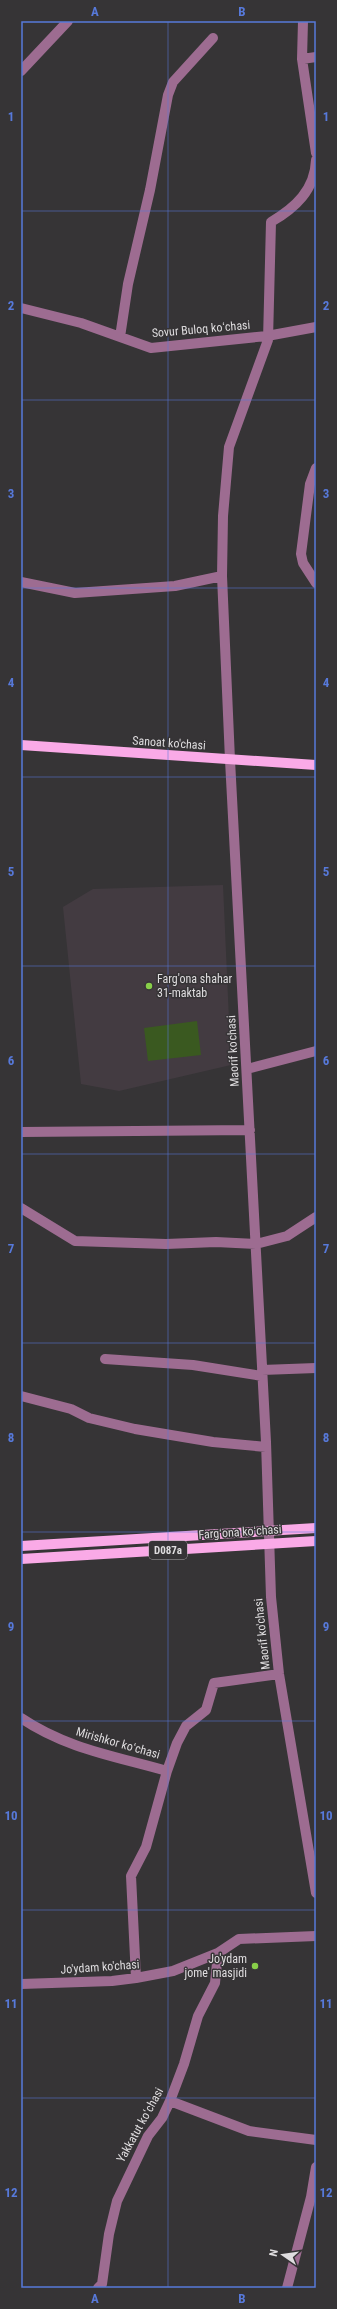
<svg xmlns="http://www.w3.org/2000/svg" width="337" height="2309" font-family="'Roboto Condensed',sans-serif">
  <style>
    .built { fill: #433b41 }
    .green { fill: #3a5920 }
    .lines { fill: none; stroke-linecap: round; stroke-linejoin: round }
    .minor { stroke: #9d6c91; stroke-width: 10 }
    .major { stroke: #faaae7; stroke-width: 10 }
    .grid { fill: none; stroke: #5779da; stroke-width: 1; stroke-opacity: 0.55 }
    .poi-dot { fill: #88cf49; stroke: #363436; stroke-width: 1.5 }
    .labels { text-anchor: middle; stroke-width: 3; stroke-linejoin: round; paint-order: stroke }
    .shield { fill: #363436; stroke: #acaaac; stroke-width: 1 }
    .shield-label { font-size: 11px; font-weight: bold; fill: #dfdddf }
    .street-label { font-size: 12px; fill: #dfdddf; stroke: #363436 }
    .poi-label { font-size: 12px; fill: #dfdddf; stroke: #363436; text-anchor: start }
    .neatline { fill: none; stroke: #5779da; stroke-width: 1.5 }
    .grid-label { font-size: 13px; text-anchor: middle; font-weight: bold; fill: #5779da }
  </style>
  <rect width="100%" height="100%" fill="#363436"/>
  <path class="built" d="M223,885L231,1065L119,1091L81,1084L63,907L93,889Z"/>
  <path class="green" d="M197,1021L201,1055L148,1061L144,1028Z"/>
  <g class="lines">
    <path class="minor" d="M303,21L302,59L316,153
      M302,59L316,57
      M21,71L68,21
      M316,160C315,190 295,208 271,222L268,340L229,447L223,516L222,576L230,760L266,1442L271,1597L279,1674L316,1893
      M21,308L81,323L151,348L267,336L316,327
      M120,337L128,284L150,190L168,95L173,82L213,38
      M316,468L310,484L301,554L303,563L316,583
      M21,582L75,593L175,586L222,576
      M247,1069L316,1051
      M21,1132L250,1130
      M21,1208L75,1241L166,1244L216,1242L256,1244L287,1236L316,1217
      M105,1359L193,1365L262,1376
      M262,1370L316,1368
      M21,1396L71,1409L89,1418L135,1429L213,1442L266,1447
      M21,1718C67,1749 115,1756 167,1771L146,1847L131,1876L136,1978
      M167,1771L177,1743L186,1726L206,1710L214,1683L279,1674
      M21,1984L112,1981L136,1978L173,1971L218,1953L239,1939L316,1936
      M170,2101L249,2131L316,2140
      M98,2288L102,2284L109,2234L117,2201L148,2136L162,2118L170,2101L184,2064L198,2016L215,1983L218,1953
      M287,2288L311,2197L316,2167"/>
    <path class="major" d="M21,745L316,765
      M21,1546L316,1528
      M21,1559L316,1541"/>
  </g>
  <path class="grid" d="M168,21V2288M21,211H316M21,400H316M21,588H316M21,777H316M21,966H316M21,1154H316M21,1343H316M21,1532H316M21,1721H316M21,1910H316M21,2098H316"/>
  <g class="poi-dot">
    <circle cx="149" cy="986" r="4"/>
    <circle cx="255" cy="1966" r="4"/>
  </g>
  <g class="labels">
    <rect class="shield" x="149" y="1541" width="38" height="18" rx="3"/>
    <g class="shield-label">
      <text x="168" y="1554">D087a</text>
    </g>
    <g class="street-label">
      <text transform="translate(201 329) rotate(-5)" y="4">Sovur Buloq koʻchasi</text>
      <text transform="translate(169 743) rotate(4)" y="4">Sanoat ko'chasi</text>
      <text transform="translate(233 1051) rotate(-93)" y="4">Maorif ko'chasi</text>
      <text transform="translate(240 1532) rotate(-4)" y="4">Fargʻona koʻchasi</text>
      <text transform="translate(262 1634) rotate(-96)" y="4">Maorif ko'chasi</text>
      <text transform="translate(118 1743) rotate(16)" y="4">Mirishkor koʻchasi</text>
      <text transform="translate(100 1967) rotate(-4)" y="4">Jo'ydam ko'chasi</text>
      <text transform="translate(140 2125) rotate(-61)" y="4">Yakkatut koʻchasi</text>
    </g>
    <g class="poi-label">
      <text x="157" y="983">Farg'ona shahar<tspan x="157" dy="14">31-maktab</tspan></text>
      <text x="247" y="1963" text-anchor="end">Jo'ydam<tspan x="247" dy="14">jome' masjidi</tspan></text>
    </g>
  </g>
  <rect width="337" height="2309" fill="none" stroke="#363436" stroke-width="44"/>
  <g transform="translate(283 2255) rotate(283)" stroke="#363436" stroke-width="3" paint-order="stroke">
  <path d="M0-3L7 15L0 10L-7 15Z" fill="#dfdddf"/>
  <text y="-6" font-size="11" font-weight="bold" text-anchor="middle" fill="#dfdddf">N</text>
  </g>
  <rect x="22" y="22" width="293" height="2265" class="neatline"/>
  <g class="grid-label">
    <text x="95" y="16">A</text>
    <text x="242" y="16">B</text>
    <text x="11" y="121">1</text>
    <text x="326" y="121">1</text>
    <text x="11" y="310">2</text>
    <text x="326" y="310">2</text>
    <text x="11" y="498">3</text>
    <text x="326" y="498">3</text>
    <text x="11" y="687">4</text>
    <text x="326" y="687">4</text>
    <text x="11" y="876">5</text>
    <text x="326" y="876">5</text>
    <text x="11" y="1065">6</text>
    <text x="326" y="1065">6</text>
    <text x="11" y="1253">7</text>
    <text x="326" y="1253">7</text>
    <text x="11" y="1442">8</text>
    <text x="326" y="1442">8</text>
    <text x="11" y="1631">9</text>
    <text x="326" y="1631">9</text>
    <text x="11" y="1820">10</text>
    <text x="326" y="1820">10</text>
    <text x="11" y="2008">11</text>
    <text x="326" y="2008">11</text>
    <text x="11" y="2197">12</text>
    <text x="326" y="2197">12</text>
    <text x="95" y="2303">A</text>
    <text x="242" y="2303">B</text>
  </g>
</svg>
